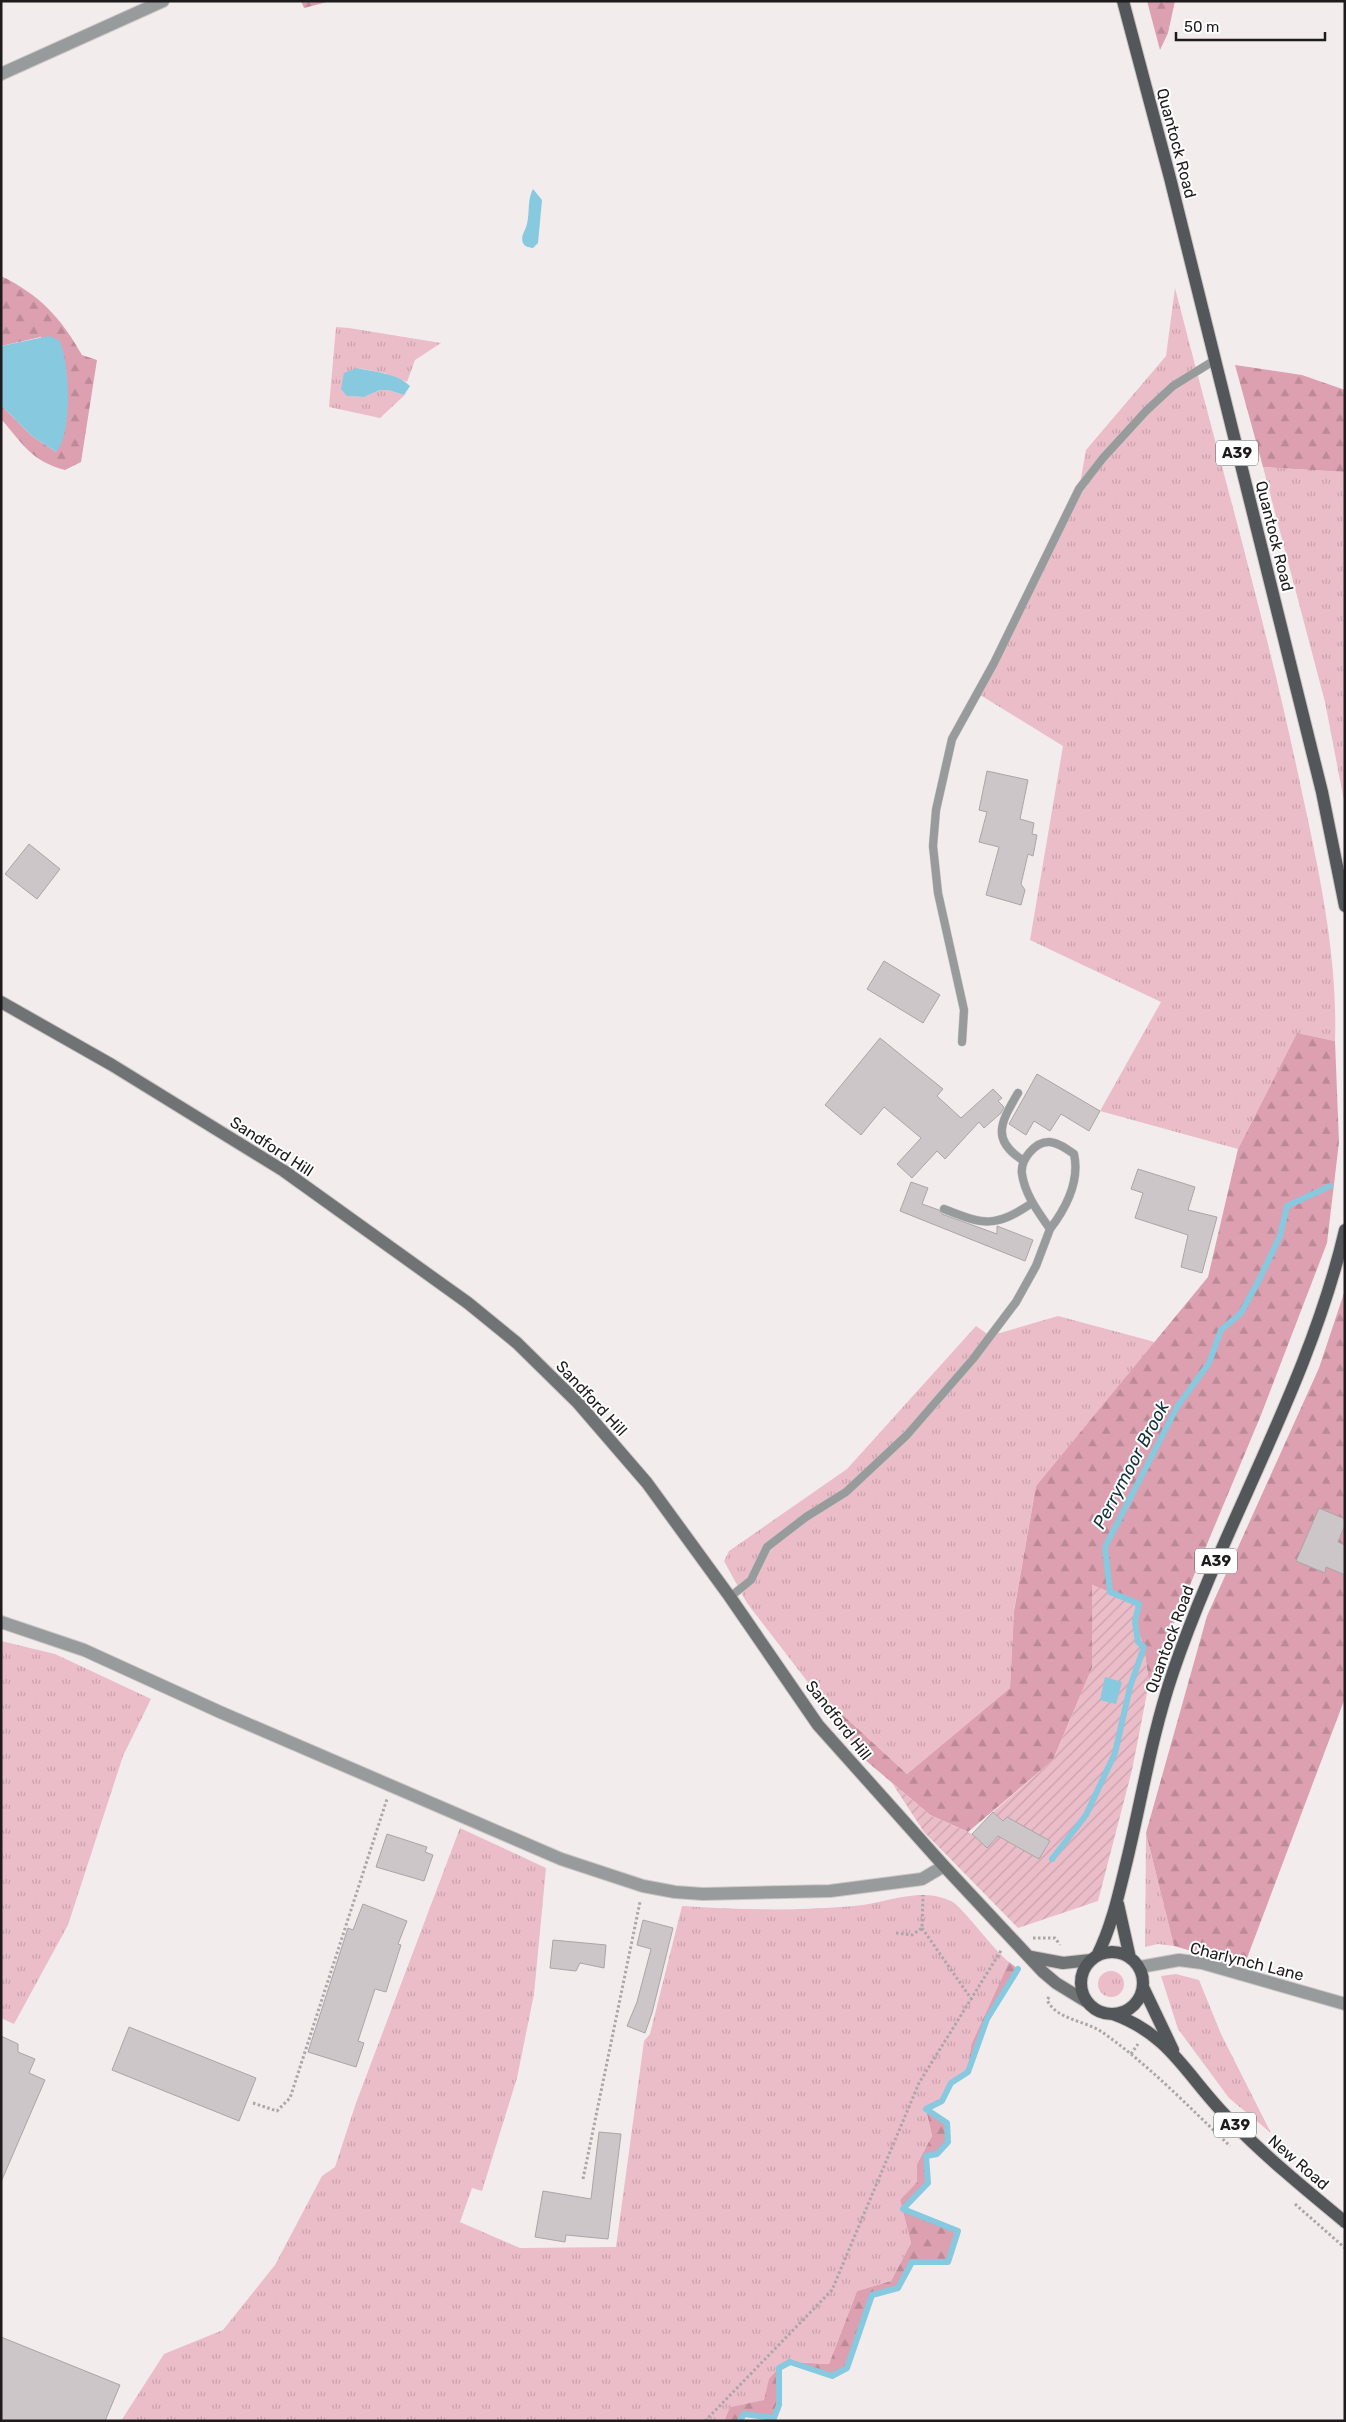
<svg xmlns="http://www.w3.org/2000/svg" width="1346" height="2422" font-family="Rubik,sans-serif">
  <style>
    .grass { fill: url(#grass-tufts) }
    .forest { fill: url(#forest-firs) }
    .garden { fill: url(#garden-furrows) }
    .water { fill: #87c9de }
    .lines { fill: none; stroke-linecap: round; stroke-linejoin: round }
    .stream { stroke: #87c9de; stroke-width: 6 }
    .building { fill: #ccc6c8; stroke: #aba5a7 }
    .service-casing { stroke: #ccc6c7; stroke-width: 9 }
    .minor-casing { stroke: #ccc6c7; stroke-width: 14 }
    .secondary-casing { stroke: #ccc6c7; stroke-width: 14 }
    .primary-casing { stroke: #ccc6c7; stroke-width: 14 }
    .path { stroke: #aba7a8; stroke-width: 3; stroke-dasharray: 2.5 2.5; stroke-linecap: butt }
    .service { stroke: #989b9c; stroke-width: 8 }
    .minor { stroke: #989b9c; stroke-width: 12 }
    .secondary { stroke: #707374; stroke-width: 12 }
    .primary { stroke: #535759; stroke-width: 12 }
    .labels { text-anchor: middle; stroke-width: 4; stroke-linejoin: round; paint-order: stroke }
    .shield { fill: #fff; stroke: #615f60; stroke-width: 1 }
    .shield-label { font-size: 15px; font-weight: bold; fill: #1d1b1c }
    .street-label { font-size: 16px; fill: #1d1b1c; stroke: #fff }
    .water-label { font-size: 18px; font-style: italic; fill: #10313a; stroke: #fff }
  </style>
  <defs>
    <pattern id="grass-tufts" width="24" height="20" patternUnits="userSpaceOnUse" patternTransform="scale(1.25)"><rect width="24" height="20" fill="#ebbdc9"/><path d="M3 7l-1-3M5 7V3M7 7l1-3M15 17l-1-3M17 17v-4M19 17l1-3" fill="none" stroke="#c9a2ac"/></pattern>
    <pattern id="forest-firs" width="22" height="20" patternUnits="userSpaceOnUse" patternTransform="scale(1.25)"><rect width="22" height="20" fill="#dca0b0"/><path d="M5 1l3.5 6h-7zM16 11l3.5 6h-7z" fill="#bc8997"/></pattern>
    <pattern id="garden-furrows" width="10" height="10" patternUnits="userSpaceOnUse" patternTransform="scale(1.25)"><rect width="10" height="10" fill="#ebbdc9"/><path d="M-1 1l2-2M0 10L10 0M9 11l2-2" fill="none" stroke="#c9a2ac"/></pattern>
  </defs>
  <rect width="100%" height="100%" fill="#f2eced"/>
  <path class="grass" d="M1175,288C1216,448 1262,607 1297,769C1316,858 1338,949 1335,1041L1297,1033L1238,1149L1100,1111L1161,1002L1030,940L1063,746L977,693L1079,489L1086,450L1166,356Z
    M336,327L349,328L441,343L415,360L407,382L384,373L357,368L347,396L364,397L380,390H388L404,395L408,392L380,418L329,407Z
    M1263,467L1345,472V806L1325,702Z
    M1058,1316L1155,1342L1036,1486L1014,1610L1010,1688L907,1774L810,1685L747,1603L724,1561L729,1551L847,1469L976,1326L990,1336Z
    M1,1641L55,1654L151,1699L123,1756L68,1925L14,2024L1,2018Z
    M460,1828L546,1868L534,1994L517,2078L482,2191L472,2188L460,2222L520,2248L616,2247L644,2041L650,2034L682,1906C738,1910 799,1911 854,1906C887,1903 919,1886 951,1901C963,1907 993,1950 1009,1962L971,2045L968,2072L951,2083L942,2101L926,2109L932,2136L917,2164V2182L900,2200L911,2243L891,2281L857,2291L829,2364C790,2362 774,2356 765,2400L730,2407L724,2421H121L164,2354L223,2330L275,2265L322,2176L335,2167L356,2103Z
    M1146,1833L1174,1946L1158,1944L1145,1947Z
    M1098 1984a13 13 0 1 1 26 0a13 13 0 1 1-26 0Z
    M1176,1974L1199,1980L1221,2034L1271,2133L1229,2098L1178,2029L1161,1976Z"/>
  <path class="forest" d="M301,1H331L304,8Z
    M1147,1H1175L1168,33L1160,50Z
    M1,276C40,295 61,318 82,355L97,360L81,462L65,470C31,461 23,444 1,419V405L32,436L56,452C78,403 60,382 41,337L1,346Z
    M1235,365L1302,375L1345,390V472L1263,467Z
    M1297,1033L1335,1041L1339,1142L1327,1243L1261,1415L1149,1683L1144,1647L1135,1622L1138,1604L1092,1585V1668L1053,1760L968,1832L930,1815L864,1759L810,1685L907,1774L1010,1688L1014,1611L1036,1486L1208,1277L1238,1149Z
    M1345,1290V1698L1244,1966L1174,1946L1146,1833L1207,1616L1319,1368Z
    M1009,1962L1018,1969L987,2019L968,2072L971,2045Z
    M926,2109L947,2123L948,2142L937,2154L926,2156L928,2183L903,2209L958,2231L948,2262H912L898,2288L873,2295L847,2368L832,2376L790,2362L829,2364L857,2291L891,2281L911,2243L900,2200L917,2182V2164L932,2136Z
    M779,2368V2405L774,2418L744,2414L740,2421H724L730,2407L764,2400L769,2379Z"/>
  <path class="garden" d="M1092,1585L1139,1604L1135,1622L1144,1647L1149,1683L1132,1770L1098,1901L1018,1928L924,1832L892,1783L930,1815L972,1834L987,1848L998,1836L1039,1859L1049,1841L1007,1817L1003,1821L993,1812L1053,1760L1092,1668Z"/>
  <path class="water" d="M533,189L542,200L538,243L533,248C528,247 525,247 523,243C520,236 526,230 527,224C530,212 527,200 533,189Z
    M49,336L59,340C70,361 73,434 56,452L32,436L1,405V346Z
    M357,368C374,372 397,373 410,386L404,395L388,390H380L364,397L347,396L341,389L344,373Z
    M1105,1677L1122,1682L1116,1704L1100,1700Z"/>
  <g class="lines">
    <path class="stream" d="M1052,1859L1086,1815L1115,1753L1130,1687L1144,1647L1138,1642L1135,1622L1139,1604L1110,1592L1105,1547L1177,1407L1209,1363L1221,1330L1241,1313L1260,1278L1280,1236L1287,1206L1330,1186
      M740,2421L744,2414L774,2418L779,2405V2368L790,2362L832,2376L847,2368L872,2295L898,2288L912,2262H948L958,2231L903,2209L928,2183L926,2156L937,2154L948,2142L947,2123L926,2109L942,2101L951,2083L968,2072L987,2019L1018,1969"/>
  </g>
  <path class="building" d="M987,771L1028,780L1020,819L1034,823L1032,834L1037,835L1033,856L1028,854L1021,884L1025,890L1021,905L986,895L999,847L979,842L987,812L979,810Z
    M29,844L60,869L37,899L5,874Z
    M884,961L940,995L923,1023L867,989Z
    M880,1038L943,1089L937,1096L961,1118L993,1089L1002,1098L998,1101L1004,1107L1001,1113L984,1128L979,1122L945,1159L937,1151L912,1178L897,1164L921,1138L884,1107L861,1135L825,1105Z
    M1037,1074L1100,1111L1089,1131L1061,1114L1050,1131L1034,1121L1026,1135L1009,1124Z
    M1138,1169L1195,1187L1188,1210L1217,1217L1202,1273L1181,1267L1188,1235L1135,1218L1143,1193L1131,1189Z
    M911,1182L928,1188L922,1204L939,1210L942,1214L997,1234V1226L1033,1240L1025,1261L900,1211Z
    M1319,1508L1345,1519V1525L1338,1542L1345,1545V1575L1326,1567L1325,1573L1296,1561Z
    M993,1812L1003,1821L1007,1817L1050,1841L1039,1859L998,1836L987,1848L972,1834Z
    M387,1834L427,1847L425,1852L433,1855L424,1881L376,1867Z
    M363,1904L407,1921L398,1944L401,1945L386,1992L375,1989L358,2041L364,2043L356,2067L308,2052L348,1928L353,1930Z
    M643,1920L673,1928L652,2013L645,2033L627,2026L637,2002L651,1949L637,1945Z
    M553,1940L606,1945L604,1968L580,1963L576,1971L550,1968Z
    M129,2027L256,2078L239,2121L112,2070Z
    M1,2036L18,2044V2052L35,2059L29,2073L45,2080L1,2182Z
    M599,2132L621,2134L608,2239L566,2235L565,2242L535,2237L543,2191L591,2199Z
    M1,2337L120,2385L105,2421H1Z"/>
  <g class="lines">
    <defs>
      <path id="service" d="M962,1042L964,1010L938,893L933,846L936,810L952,739L994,663L1079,489L1103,458L1146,411L1173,386L1215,360
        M1018,1093C1001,1122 990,1140 1024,1161
        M944,1209C984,1225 995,1228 1032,1203
        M730,1597L751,1580L767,1547L806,1517L846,1492L907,1435L973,1359L1016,1302L1036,1266L1050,1229C1039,1213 1025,1195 1022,1174C1020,1160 1035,1141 1050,1142C1059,1143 1067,1149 1074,1154C1080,1181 1066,1208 1050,1229"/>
      <path id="minor" d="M1,74L163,1
        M1,1622L84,1650L220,1712L561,1859L643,1886L675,1892L703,1894L830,1891L922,1879L944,1866
        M1140,1967L1179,1960L1202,1963L1345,2004"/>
      <path id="secondary" d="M1,1002L112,1065L284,1171L468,1303L517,1343L578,1403L647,1483L730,1597L818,1725L944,1866L1043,1972L1056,1983L1087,2002
        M1031,1957L1063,1963L1091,1960"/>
      <path id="primary" d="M1123,1L1170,178L1322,792L1345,906
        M1118,1904L1130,1958
        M1081 1983a31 31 0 1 1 62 0a31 31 0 1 1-62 0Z
        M1097,1956C1112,1926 1119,1893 1127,1860C1142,1797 1152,1734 1173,1672C1224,1522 1309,1385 1345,1230
        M1143,1987L1173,2050
        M1113,2014C1172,2035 1188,2079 1230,2120C1266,2157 1305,2189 1345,2222"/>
    </defs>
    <use href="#service" class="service-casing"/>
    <use href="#minor" class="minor-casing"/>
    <use href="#secondary" class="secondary-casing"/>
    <use href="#primary" class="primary-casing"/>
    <path class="path" d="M922,1928L972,2000
      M896,1933L912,1935L922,1928L923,1895
      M1033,1938H1055L1060,1945
      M1049,1997L1047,2000C1057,2020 1084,2020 1102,2032C1149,2065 1189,2107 1230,2146
      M1131,2054L1138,2044
      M253,2103L277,2111L290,2098L387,1799
      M583,2179L640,1902
      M1295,2204L1345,2248
      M705,2421L832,2290L919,2083L1002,1949"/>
    <use href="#service" class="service"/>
    <use href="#minor" class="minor"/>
    <use href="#secondary" class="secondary"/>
    <use href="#primary" class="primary"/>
  </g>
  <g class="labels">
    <g class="shield">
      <rect x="1216" y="440.5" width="42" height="25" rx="4"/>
      <rect x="1195" y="1548.5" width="42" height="25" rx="4"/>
      <rect x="1214" y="2112.5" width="42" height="25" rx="4"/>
    </g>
    <g class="shield-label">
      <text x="1237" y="458">A39</text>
      <text x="1216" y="1566">A39</text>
      <text x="1235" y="2130">A39</text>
    </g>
    <g class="street-label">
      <text transform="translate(1177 143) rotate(75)" y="6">Quantock Road</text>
      <text transform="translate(1275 536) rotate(76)" y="6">Quantock Road</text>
      <text transform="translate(272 1146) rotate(33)" y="6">Sandford Hill</text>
      <text transform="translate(592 1398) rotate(47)" y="6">Sandford Hill</text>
      <text transform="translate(1169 1639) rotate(-70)" y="6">Quantock Road</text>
      <text transform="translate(839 1720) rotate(52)" y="6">Sandford Hill</text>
      <text transform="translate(1247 1961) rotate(14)" y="6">Charlynch Lane</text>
      <text transform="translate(1299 2162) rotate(41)" y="6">New Road</text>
    </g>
    <g class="water-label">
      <text transform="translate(1131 1465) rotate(-62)" y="6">Perrymoor Brook</text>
    </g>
  </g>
  <rect width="1346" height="2422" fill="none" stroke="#1d1b1c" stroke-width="5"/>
  <path d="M1176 32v8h149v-8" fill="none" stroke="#1d1b1c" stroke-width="2.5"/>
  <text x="1184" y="32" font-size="15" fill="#1d1b1c" stroke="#ffffff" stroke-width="4" paint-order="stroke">50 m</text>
</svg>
